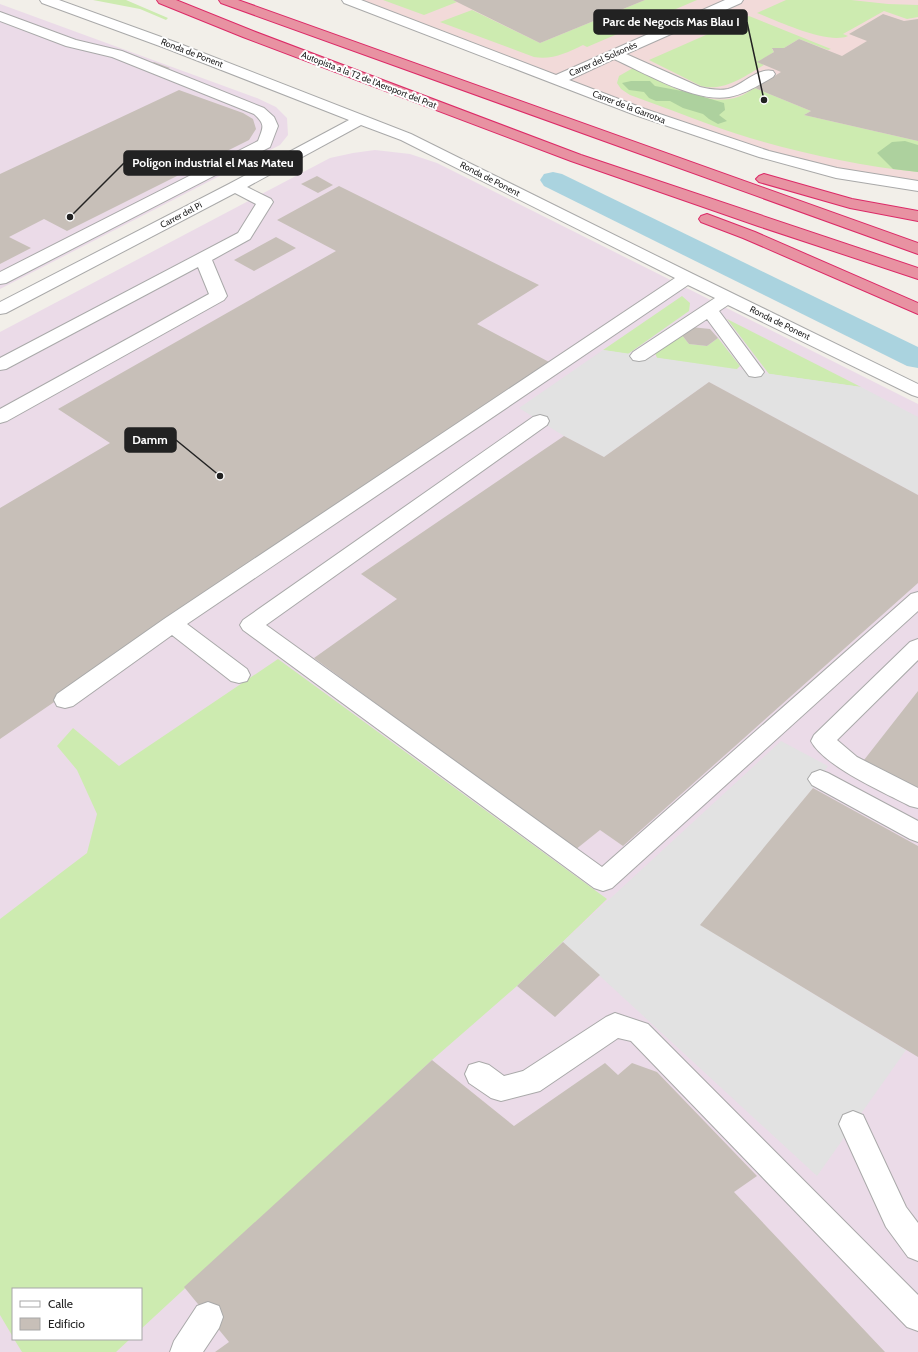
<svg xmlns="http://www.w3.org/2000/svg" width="918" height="1352" font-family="Cabin,sans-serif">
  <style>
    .commercial { fill: #f2dad9 }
    .industrial { fill: #ebdbe8; fill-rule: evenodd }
    .grass { fill: #cdebb0 }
    .forest { fill: #add19e }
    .parking { fill: #e2e2e2 }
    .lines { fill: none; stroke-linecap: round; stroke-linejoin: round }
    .canal { fill: #aad3df; fill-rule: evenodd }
    .building { fill: #c7bfb8 }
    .minor-casing { stroke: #a9a9a9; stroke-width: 2 }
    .highway-casing { stroke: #dc2a67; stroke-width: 2 }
    .minor { fill: #fff; fill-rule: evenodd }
    .highway { fill: #e892a2; fill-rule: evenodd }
    .labels { text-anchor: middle; stroke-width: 4; stroke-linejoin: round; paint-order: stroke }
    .far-street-label { font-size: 9px; fill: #222; stroke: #fff }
    .leader { fill: none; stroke: #222; stroke-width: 1.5 }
    .callout-dot { fill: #222; stroke: #fff; stroke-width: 1.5 }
    .callout { fill: #222; stroke: #222; stroke-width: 1.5 }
    .callout-label { font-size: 12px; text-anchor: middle; font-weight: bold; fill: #fff }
  </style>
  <rect width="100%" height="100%" fill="#f2efe9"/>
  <path class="commercial" d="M348,0H918V186L764,154Z"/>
  <path class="industrial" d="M0,4L257,98L276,107L287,118L288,135L280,145L0,289Z
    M375,150L410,154L437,163L918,404V1352H0V332L330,158L353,153ZM13,1289H141V1339H13Z"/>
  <path class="grass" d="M93,0H126L168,18L166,20L140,9Z
    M383,0H453L457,2L424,15Z
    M645,0H697L587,47L583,45C567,53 552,60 534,57L440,22L472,10L540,43Z
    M786,0H851L888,4L918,5V17L907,19L884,11L843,34L848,36C828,45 778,21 757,13Z
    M749,16L831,49L828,50L799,39L784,48L772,49L774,52L758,62L764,65C745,76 724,92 701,86L649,60Z
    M633,68C662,82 705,108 738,97C744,95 749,91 755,88L811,111L804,115L918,141V172C861,166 805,154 750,138C710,126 670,109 630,95L621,89L617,83L619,76Z
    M682,296L690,303L689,311L628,354L603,350Z
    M727,319L861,387L769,374Z
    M681,334L689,344L707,346L718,338L740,366L736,370L657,358L655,353Z
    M278,659L607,899L517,986L432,1060L141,1329V1289H13V1337L0,1315V919L87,853L97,814L77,770L57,746L73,728L119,766Z
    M14,1339H130L116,1352H22Z"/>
  <path class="forest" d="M631,81H650L655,86L687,92L724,103L725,110L719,115L727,121L718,124L709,119L703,114L683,108L670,101H656L649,98L644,92L629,90L622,83Z
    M905,141L918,145V172L893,169L877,153L892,142Z"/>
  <path class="parking" d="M603,350L861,387L918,417V495L709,382L604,457L564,436L519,408Z
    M781,741L828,766L813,788L701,925L906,1050L817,1176L563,942Z"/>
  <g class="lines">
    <path class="canal" d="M553,172L562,174L918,347V368L907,366L544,186L540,180L544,174Z"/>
  </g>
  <path class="building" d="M453,0H645L540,43Z
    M883,14L904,21L918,19V141L804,115L811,111L755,88L781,72L757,62L774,52L772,48H784L799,39L842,56L867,41L849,34Z
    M154,62L170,68L164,71L148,65Z
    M179,90L243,113L253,119L256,129L249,140L67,231L44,219L9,237L31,248L0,264V174Z
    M317,176L333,185L318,193L301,184Z
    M339,186L539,285L477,324L551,363L0,739V508L110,443L58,409L336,251L277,220Z
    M276,237L296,248L254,271L234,260Z
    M691,327L710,329L718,338L707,346L689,344L681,334Z
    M709,382L918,495V583L623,846L600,830L575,850L314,658L397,599L361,574L564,436L604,457Z
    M918,691V788L864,760Z
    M813,788L918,846V1057L700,925Z
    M563,942L600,975L555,1017L517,986Z
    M432,1060L514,1126L605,1063L618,1075L632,1063L657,1072L757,1176L734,1192L885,1352H215L229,1342L184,1287Z"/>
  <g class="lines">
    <defs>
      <path id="minor" d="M40,0H59L175,42L411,134L693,274L918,384V397L912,395L728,305L719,311L764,372L761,376L755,377L749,376L707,319L645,360L639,361L633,360L630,356L633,352L715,298L688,285L187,624L247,669L250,675L247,681L239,683L231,681L172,635L73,706L65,708L57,706L54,700L57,694L164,619L675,278L401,140L361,125L247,187L271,199L273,202L250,239L212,260L227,296L224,300L7,421L0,423V409L209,294L198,267L6,369L0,370V358L238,233L256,204L235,193L6,313L0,314V302L229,184L349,120L165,48L42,3Z
        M342,0H361L556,75L725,0H743L741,3L626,54L700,87C709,89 718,91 728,89C743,85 758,67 773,71L775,74L773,77C759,85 745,94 729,97C695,103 645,73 614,59L569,80L645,109L769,151L837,168L918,181V191L836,178L759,157L635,115L344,3Z
        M0,12L76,40L122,51L264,108L274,117L278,126L270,147L6,283L0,284V272L258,141C263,127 266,125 254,114L112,57L66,46L0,21Z
        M540,415L547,417L549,421L547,425L266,625L602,867L911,594L918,592V611L612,888L603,891L594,888L243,630L240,625L243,620L533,417Z
        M918,639V660L837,740L857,757L918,788V808L910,806C883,792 824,766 811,741L814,735L910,642Z
        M820,770L828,773L918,821V842L910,839L812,785L808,779L812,773Z
        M615,1013L648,1024L918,1295V1331L907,1327L631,1041L618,1038L540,1091L501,1101L491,1098L469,1083L465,1074L469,1065L479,1062L489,1065L504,1076L523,1071L606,1017Z
        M853,1111L863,1115L906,1207L918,1223V1261L908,1257L886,1227L839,1124L843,1115Z
        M208,1302L219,1306L223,1317L219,1328L203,1352H170L174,1341L197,1306Z"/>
      <path id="highway" d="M157,0H176L253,31L581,155L918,268V279L758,226L571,161L243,37L159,3Z
        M219,0H238L918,243V254L221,3Z
        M764,174L852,199L918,211V221L850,208L759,182L756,179L759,176Z
        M707,214L755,232L918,303V314L743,238L701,222L699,219L701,216Z"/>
    </defs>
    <use href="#minor" class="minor-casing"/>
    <use href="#highway" class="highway-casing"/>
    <use href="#minor" class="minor"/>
    <use href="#highway" class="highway"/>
  </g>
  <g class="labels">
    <g class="far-street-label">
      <text transform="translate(192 53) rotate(21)" y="3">Ronda de Ponent</text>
      <text transform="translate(603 59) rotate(-24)" y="3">Carrer del Solsonès</text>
      <text transform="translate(369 80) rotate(21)" y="3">Autopista a la T2 de l'Aeroport del Prat</text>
      <text transform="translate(629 107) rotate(21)" y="3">Carrer de la Garrotxa</text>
      <text transform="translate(490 179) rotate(27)" y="3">Ronda de Ponent</text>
      <text transform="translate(181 215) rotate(-28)" y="3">Carrer del Pi</text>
      <text transform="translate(780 323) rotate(26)" y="3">Ronda de Ponent</text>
    </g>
  </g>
  <path class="leader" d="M764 100L747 22M70 217L124 163M220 476L176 440"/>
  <g class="callout-dot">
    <circle cx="764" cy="100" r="4"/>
    <circle cx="70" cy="217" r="4"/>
    <circle cx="220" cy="476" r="4"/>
  </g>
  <g class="callout">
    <rect x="594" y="10" width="153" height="24" rx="4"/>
    <rect x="124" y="151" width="178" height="24" rx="4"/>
    <rect x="125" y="428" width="51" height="24" rx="4"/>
  </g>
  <g class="callout-label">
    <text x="671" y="26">Parc de Negocis Mas Blau I</text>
    <text x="213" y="167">Polígon industrial el Mas Mateu</text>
    <text x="150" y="444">Damm</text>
  </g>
  <rect x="12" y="1288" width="130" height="52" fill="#ffffff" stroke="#a7a7a7"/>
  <rect x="20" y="1301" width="20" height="6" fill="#ffffff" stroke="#a7a7a7"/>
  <text x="48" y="1308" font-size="12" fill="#222222">Calle</text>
  <rect x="20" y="1318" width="20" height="12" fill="#c7bfb8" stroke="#a7a7a7"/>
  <text x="48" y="1328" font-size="12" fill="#222222">Edificio</text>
</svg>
